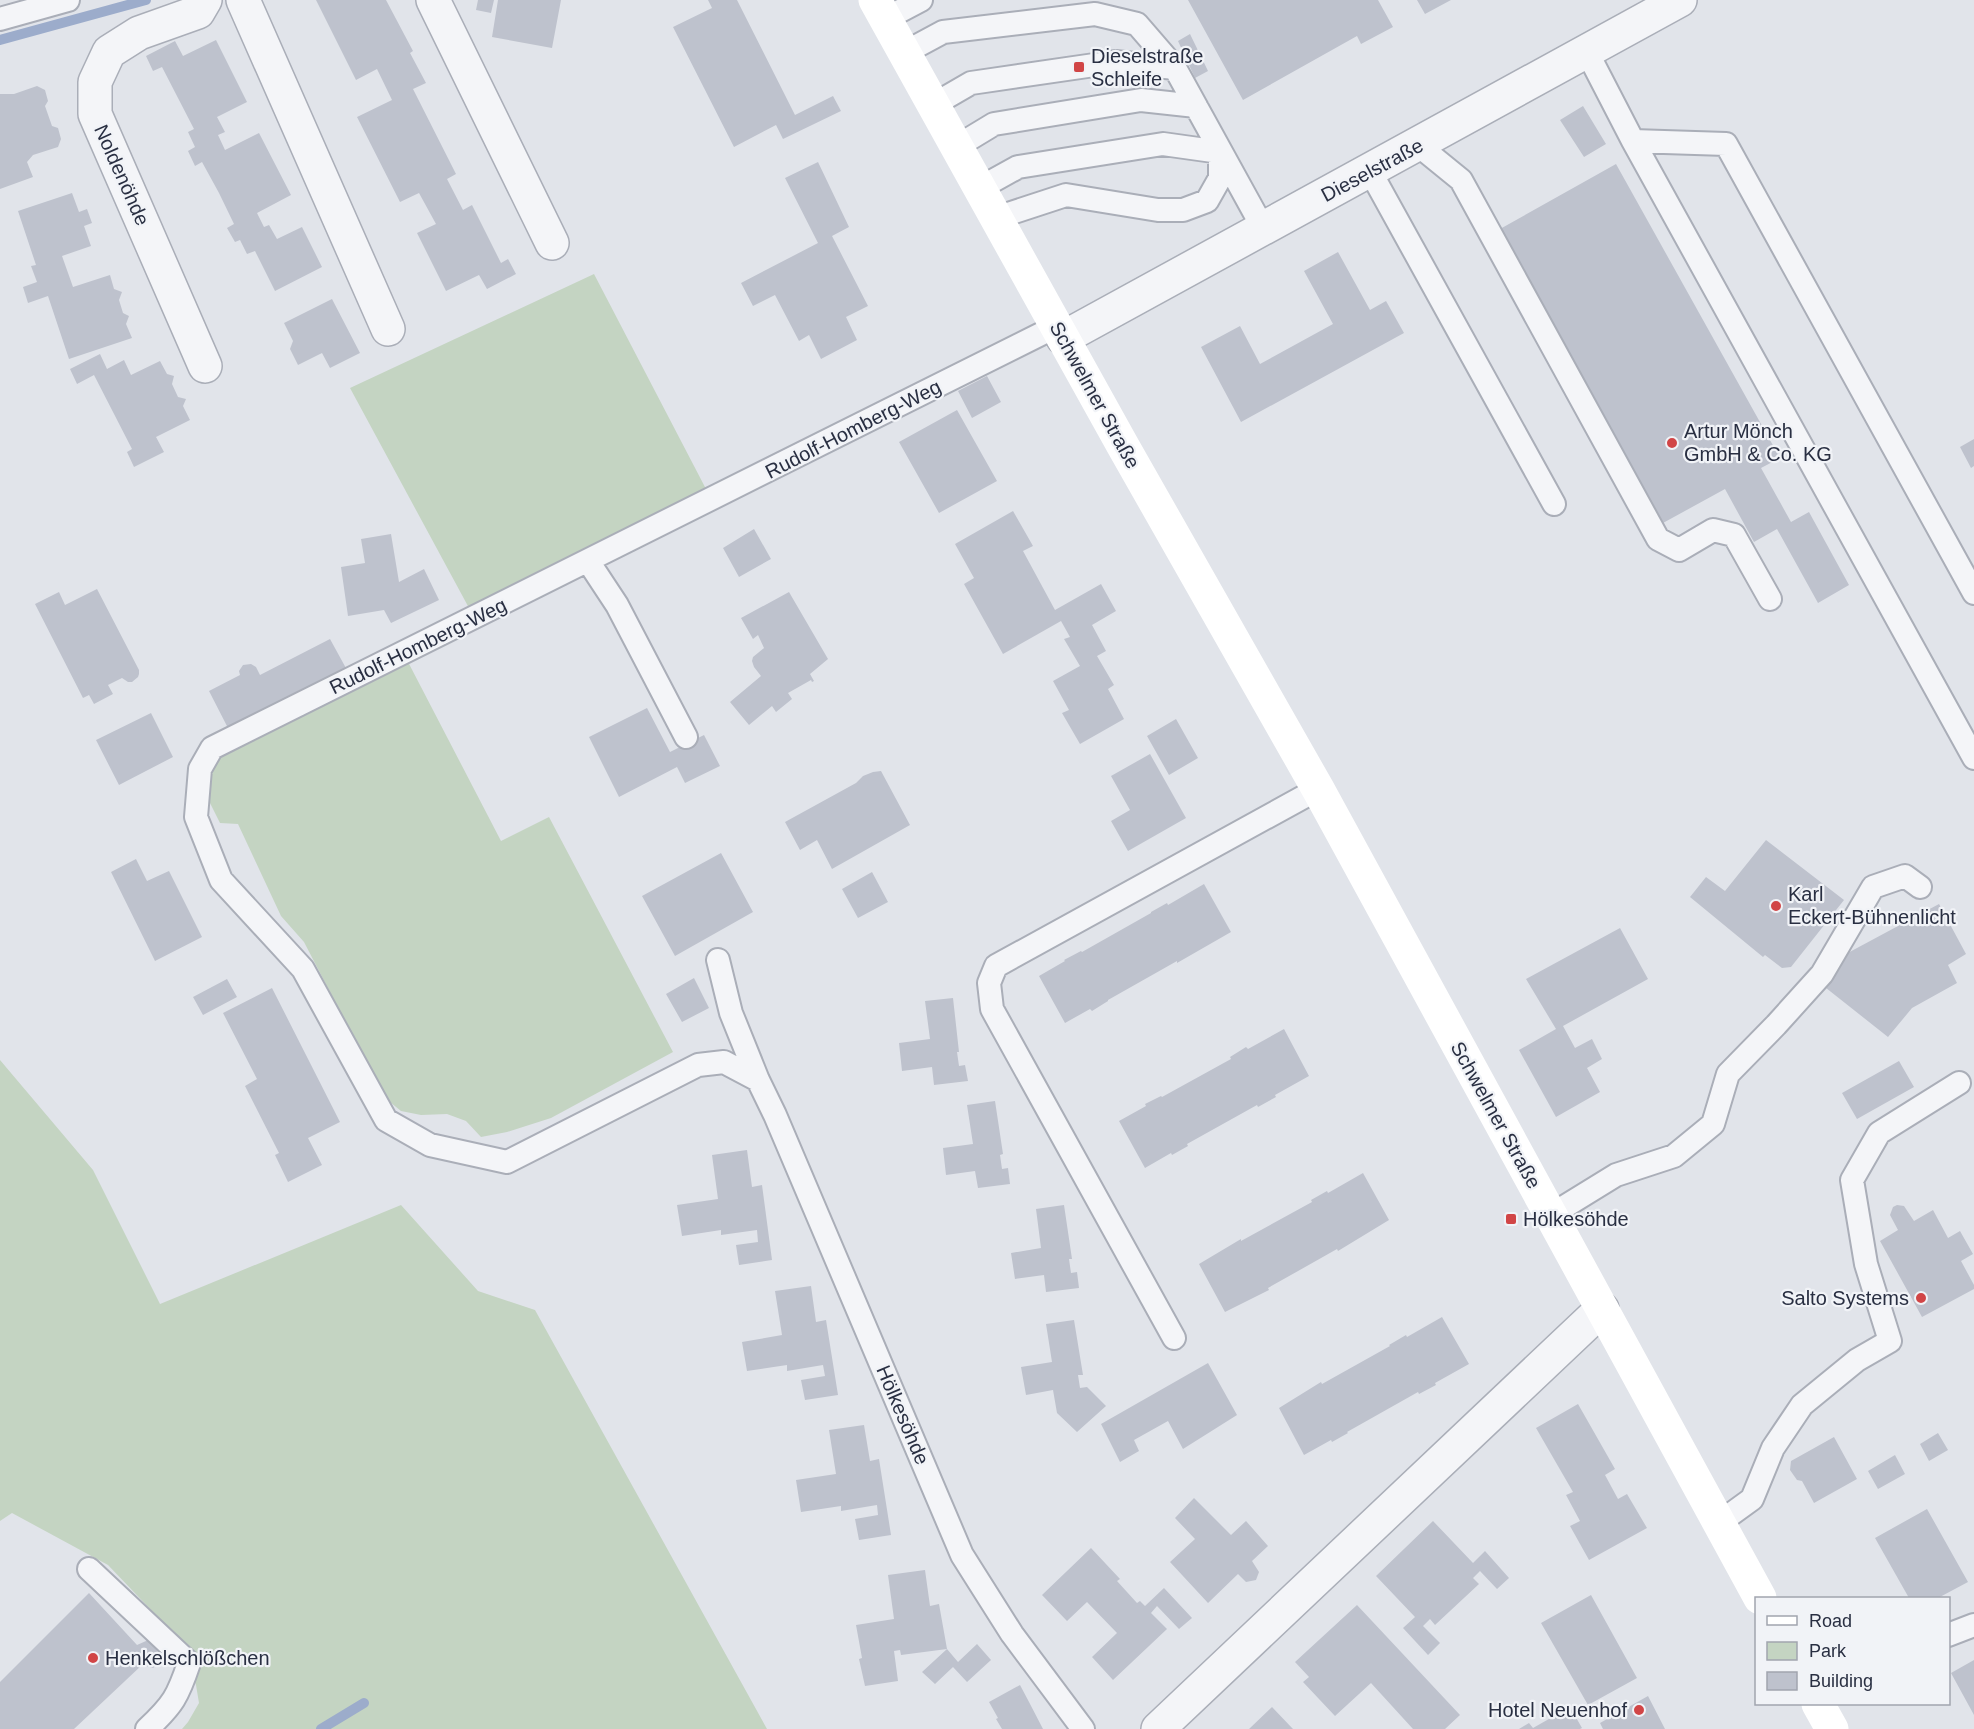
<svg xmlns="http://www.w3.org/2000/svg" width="1974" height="1729" font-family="Helvetica,sans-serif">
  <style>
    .green { fill: #c4d4c2 }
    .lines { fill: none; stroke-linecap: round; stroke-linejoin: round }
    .stream { stroke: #9caccb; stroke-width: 10 }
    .building { fill: #bec2cd }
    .service-casing { stroke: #aaaeb8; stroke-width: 26 }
    .minor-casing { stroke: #aaaeb8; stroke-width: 36 }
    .service { stroke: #f4f5f8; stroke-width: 22 }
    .minor { stroke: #f4f5f8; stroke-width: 33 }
    .secondary { stroke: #fff; stroke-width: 33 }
    .poi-dot { fill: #d14546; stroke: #f1f3f7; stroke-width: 2 }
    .labels { text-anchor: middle; stroke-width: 4.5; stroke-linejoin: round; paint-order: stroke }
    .poi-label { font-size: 20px; fill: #292f42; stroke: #f1f3f7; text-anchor: start }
    .street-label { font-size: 20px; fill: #292f42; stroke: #f1f3f7 }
  </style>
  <rect width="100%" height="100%" fill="#e1e4ea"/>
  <path class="green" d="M594,274L706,489L469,608L350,388Z
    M407,660L501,841L549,817L673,1052L551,1118L507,1132L481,1137L466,1121L447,1114L421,1115L401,1111L385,1098L304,942L281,916L238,824L220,823L206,795L209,770L219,755Z
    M0,1060L93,1170L160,1304L401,1205L478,1291L535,1310L767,1729H182L188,1722L199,1703L196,1685L176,1636L108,1565L12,1513L0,1521Z"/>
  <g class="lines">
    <path class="stream" d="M0,40L146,0
      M321,1729L364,1703"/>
  </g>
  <path class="building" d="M316,0H386L413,51L410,53L426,83L413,89L456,174L447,179L463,210L472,205L501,263L508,259L516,274L487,289L479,275L446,291L417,233L436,224L419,193L400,202L357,117L392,100L377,69L356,80Z
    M478,0H494L491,13L476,10Z
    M498,0H561L552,48L492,37Z
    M708,0H737L795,115L833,96L841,111L783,139L776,125L734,147L673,27L712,8Z
    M1188,0H1378L1393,27L1361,44L1357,36L1243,100Z
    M1417,0H1451L1425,14Z
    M1190,34L1208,71L1195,78L1178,41Z
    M216,40L247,102L217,117L225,132L218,135L225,150L259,133L291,195L257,213L264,227L269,225L277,239L302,227L322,267L275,291L255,251L247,254L240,240L235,242L227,228L234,224L219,193L202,162L195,166L188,151L195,147L188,132L194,129L162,67L153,71L146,56L175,41L183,56Z
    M37,86L45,90L48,101L45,106L52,126L58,128L61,139L58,147L33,155L27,162L33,177L0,189V94H14Z
    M1583,106L1606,144L1584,157L1560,120Z
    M818,162L849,227L832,236L868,306L846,317L857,340L821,359L809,335L799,341L775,295L753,306L741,283L818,243L785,178Z
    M1616,164L1780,458L1761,468L1791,522L1809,512L1849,585L1818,603L1777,529L1754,542L1725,489L1663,523L1500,229Z
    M72,193L79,212L87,209L92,223L84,226L91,246L62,256L73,287L110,275L114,289L122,292L119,300L123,313L129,316L126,324L132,338L69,359L48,296L28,303L23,287L37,282L31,266L36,265L18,211Z
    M1338,252L1370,310L1386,301L1404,333L1241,422L1201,347L1240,326L1260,364L1333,324L1304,271Z
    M332,299L360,353L330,368L322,353L298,365L290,349L293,341L284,323Z
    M100,354L107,369L124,360L131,375L160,361L167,374L174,376L172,384L178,397L186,399L183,406L190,420L156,437L164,452L134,467L127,452L132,449L94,375L77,384L70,369Z
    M987,376L1001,402L972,418L958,391Z
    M957,410L997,481L939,513L899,442Z
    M1974,439V466L1971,468L1960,447Z
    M1013,511L1033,546L1023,551L1055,610L1101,584L1116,611L1092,625L1106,651L1097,656L1114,685L1108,689L1124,719L1080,744L1062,713L1069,710L1053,681L1080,666L1064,639L1070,637L1061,621L1003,654L964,584L974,578L955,544Z
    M754,529L771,559L739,577L723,548Z
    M391,534L399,582L424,569L439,600L391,623L384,610L348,616L341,567L365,563L361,539Z
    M97,589L139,670V674L138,677L132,682H128L122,678L108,685L113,694L94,704L89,695L83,698L35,604L59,592L65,605Z
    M789,592L828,659L810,674L814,681L812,682L811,680L788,693L792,699L776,712L772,706L749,725L730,702L761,676L754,667L752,661L753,657L764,648L758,635L753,639L741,618Z
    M330,639L347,670L229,730L209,691L240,675L239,671L243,665L251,664L256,667L260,675Z
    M647,708L670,752L704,735L720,766L685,783L677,767L619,797L589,737Z
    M151,713L173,757L119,785L96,740Z
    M1176,719L1198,758L1169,775L1147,736Z
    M1150,754L1186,818L1128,851L1111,821L1130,810L1111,776Z
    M881,771L910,825L832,869L817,840L800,850L785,822L856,783L863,776L873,772Z
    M1766,840L1844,900L1791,967L1782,968L1765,955L1763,957L1690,897L1706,877L1725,891Z
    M721,853L753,912L675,956L642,896Z
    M136,859L147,881L169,871L202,937L155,961L111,872Z
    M872,872L888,902L858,918L842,889Z
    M1204,884L1231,932L1177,963V961L1108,1000V1001L1092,1011L1090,1009L1065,1023L1039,976L1065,961L1064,960L1081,951L1082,952L1151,913V912L1167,903L1168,905Z
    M1939,904L1966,954L1948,965L1957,983L1912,1008L1888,1037L1821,984L1844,955Z
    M1620,928L1648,979L1563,1026L1575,1048L1592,1039L1602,1059L1587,1068L1600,1092L1556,1117L1519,1050L1556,1029L1526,979Z
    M694,978L709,1008L682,1022L666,994Z
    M227,979L237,997L203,1015L193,997Z
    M272,988L340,1122L308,1138L322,1165L288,1182L275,1155L279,1153L245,1086L257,1079L223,1013Z
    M953,998L959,1052H957L959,1066L965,1065L968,1081L934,1085L932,1067L902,1071L899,1043L930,1039L925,1001Z
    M1284,1029L1309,1076L1275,1095L1276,1097L1258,1107L1257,1105L1187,1144L1188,1146L1172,1155L1171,1153L1145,1168L1119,1121L1146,1106L1145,1104L1161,1096L1162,1097L1231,1059L1230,1057L1246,1047L1248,1049Z
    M1899,1061L1914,1087L1857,1119L1842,1093Z
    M995,1101L1003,1154L1000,1155L1002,1169L1008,1168L1010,1184L978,1188L975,1171L946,1175L943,1148L973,1144L967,1105Z
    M747,1150L752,1187L762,1185L772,1260L739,1265L736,1245L758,1242L757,1230L721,1235V1230L682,1236L677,1205L718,1199L712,1155Z
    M1363,1173L1389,1220L1338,1251L1337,1249L1268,1288L1269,1290L1225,1312L1199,1264L1241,1239V1241L1312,1202L1311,1200L1327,1191L1328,1193Z
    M1064,1205L1072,1259H1069L1071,1273L1077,1272L1079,1288L1046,1292L1044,1275L1015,1279L1011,1253L1041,1248L1036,1209Z
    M1897,1205L1904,1206L1914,1221L1933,1210L1948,1238L1960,1231L1973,1254L1961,1261L1974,1285V1289L1922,1317L1880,1241L1898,1230L1890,1215L1893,1207Z
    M811,1286L816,1322L826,1320L838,1395L805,1400L801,1380L825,1376L823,1365L787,1371V1365L747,1371L742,1342L782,1335L775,1291Z
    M1442,1317L1469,1364L1435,1383L1436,1385L1419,1394L1418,1392L1347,1432L1348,1433L1332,1442L1331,1440L1304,1455L1279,1408L1321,1382L1322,1384L1390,1346L1389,1345L1406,1335L1407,1337Z
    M1074,1320L1083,1375H1078L1080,1388L1087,1387L1106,1406L1077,1432L1057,1413L1053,1390L1026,1395L1021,1367L1052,1362L1046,1324Z
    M1208,1363L1237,1415L1183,1449L1168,1421L1134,1440L1139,1451L1120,1462L1101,1424Z
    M1578,1404L1615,1469L1605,1475L1618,1499L1627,1494L1647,1528L1589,1560L1570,1526L1580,1521L1566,1495L1573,1492L1536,1428Z
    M864,1425L870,1461L879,1459L891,1535L859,1540L855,1519L878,1515L877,1505L841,1511V1506L801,1512L796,1480L836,1474L829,1430Z
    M1938,1433L1948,1450L1929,1461L1920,1444Z
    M1834,1437L1857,1479L1814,1503L1802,1481L1797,1480L1790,1470L1791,1461Z
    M1895,1455L1905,1474L1878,1489L1868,1471Z
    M1194,1498L1231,1535L1246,1521L1268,1546L1252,1561L1259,1572L1256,1580L1246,1582L1238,1574L1208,1603L1170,1562L1195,1539L1175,1518Z
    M1927,1509L1968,1582L1938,1598H1909L1875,1538Z
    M1433,1521L1473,1563L1485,1551L1509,1578L1497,1589L1480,1571L1473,1578L1479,1584L1435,1625L1430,1619L1423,1626L1440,1643L1428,1655L1403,1628L1415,1617L1376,1576Z
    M1091,1548L1120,1579L1117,1581L1137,1603L1140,1601L1145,1606L1164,1588L1192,1618L1179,1629L1157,1606L1151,1613L1167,1629L1113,1680L1092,1657L1117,1633L1087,1602L1067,1621L1042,1595Z
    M925,1570L930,1606L939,1604L947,1649L958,1662L977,1644L991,1660L967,1682L953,1667L935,1684L922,1672L947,1649L901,1655L900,1650L894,1651L898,1681L865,1686L859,1659L862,1658L856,1625L894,1619L888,1575Z
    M89,1593L137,1645L146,1641L154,1640L164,1653L160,1663L153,1668L142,1665L74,1729H0V1682Z
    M1591,1595L1637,1678L1588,1705L1541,1623Z
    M1357,1605L1460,1715L1445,1729H1413L1371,1683L1335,1716L1303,1682L1309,1677L1295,1662Z
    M1974,1660V1715L1951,1673Z
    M1020,1685L1029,1702L1043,1729H1002L996,1719L998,1718L989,1702Z
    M1648,1696L1665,1729H1603L1600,1723Z
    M1272,1707L1293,1729H1249Z
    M1570,1707L1582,1728L1580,1729H1519L1529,1723L1533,1728Z"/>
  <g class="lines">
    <defs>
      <path id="service" d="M0,19L68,0
        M885,19L921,0
        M1586,50L1633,141L1974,758
        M904,53L943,32L1095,14L1137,24L1175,68L1263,228
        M933,105L971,83L1115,62L1175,68
        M1633,141L1726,144L1974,593
        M1418,145L1461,180L1658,539L1679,550L1713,530L1734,535L1770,599
        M956,147L994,124L1141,100L1196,106
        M1370,171L1554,504
        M980,188L1018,167L1163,144L1220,152
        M996,218L1066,195L1158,210H1183L1207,201L1220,178V152
        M588,561L617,605L686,737
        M718,960L731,1013L758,1080L775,1115L962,1555L1012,1634L1083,1729
        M758,1080L724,1062L698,1065L507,1162L430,1145L386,1120L303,969L221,880L196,817L200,769L212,748L1057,326
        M1551,1215L1616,1175L1674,1156L1713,1124L1728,1074L1776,1025L1822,974L1873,887L1905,876L1920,887
        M1174,1338L992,1009L989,983L996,966L1318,789
        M1719,1523L1752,1499L1773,1448L1802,1405L1857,1360L1890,1341L1866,1264L1852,1180L1879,1133L1959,1083
        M89,1569L189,1663C178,1696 173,1705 147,1729
        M1948,1635L1974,1625"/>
      <path id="minor" d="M243,0L388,329
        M433,0L552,243
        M1063,338L1680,0
        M205,366L95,114V82L109,52L139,33L198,12L205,0
        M1158,1729L1602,1309"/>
    </defs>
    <use href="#service" class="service-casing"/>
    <use href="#minor" class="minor-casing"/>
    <use href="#service" class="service"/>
    <use href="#minor" class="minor"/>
    <path class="secondary" d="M875,0L1123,446L1318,789L1760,1598
      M1818,1704L1832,1729"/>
  </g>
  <g class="poi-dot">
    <rect x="1073" y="61" width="12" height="12" rx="3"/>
    <circle cx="1672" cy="443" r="6"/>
    <circle cx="1776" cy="906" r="6"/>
    <rect x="1505" y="1213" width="12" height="12" rx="3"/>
    <circle cx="1921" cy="1298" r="6"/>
    <circle cx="93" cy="1658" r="6"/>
    <circle cx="1639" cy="1710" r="6"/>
  </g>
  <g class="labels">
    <g class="poi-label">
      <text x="1091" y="63">Dieselstraße<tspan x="1091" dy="23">Schleife</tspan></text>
      <text x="1684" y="438">Artur Mönch<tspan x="1684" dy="23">GmbH &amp; Co. KG</tspan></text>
      <text x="1788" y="901">Karl<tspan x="1788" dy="23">Eckert-Bühnenlicht</tspan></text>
      <text x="1523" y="1226">Hölkesöhde</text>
      <text x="1909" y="1305" text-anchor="end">Salto Systems</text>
      <text x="105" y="1665">Henkelschlößchen</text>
      <text x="1627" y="1717" text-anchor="end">Hotel Neuenhof</text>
    </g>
    <g class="street-label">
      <text transform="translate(1372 170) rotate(-28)" y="7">Dieselstraße</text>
      <text transform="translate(122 175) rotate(66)" y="7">Noldenöhde</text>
      <text transform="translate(1095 395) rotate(61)" y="7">Schwelmer Straße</text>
      <text transform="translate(853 429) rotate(-27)" y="7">Rudolf-Homberg-Weg</text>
      <text transform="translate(418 646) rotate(-26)" y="7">Rudolf-Homberg-Weg</text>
      <text transform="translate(1496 1115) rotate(61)" y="7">Schwelmer Straße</text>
      <text transform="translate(903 1415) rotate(67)" y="7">Hölkesöhde</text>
    </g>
  </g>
  <rect x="1755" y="1597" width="195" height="108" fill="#f1f3f7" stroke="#a1a5af" stroke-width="1.5"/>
  <rect x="1767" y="1616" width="30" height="9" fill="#ffffff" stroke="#a1a5af" stroke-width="1.5"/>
  <text x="1809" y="1627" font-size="18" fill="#292f42">Road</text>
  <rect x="1767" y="1642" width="30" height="18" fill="#c4d4c2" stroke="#a1a5af" stroke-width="1.5"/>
  <text x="1809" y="1657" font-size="18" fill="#292f42">Park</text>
  <rect x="1767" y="1672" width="30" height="18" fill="#bec2cd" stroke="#a1a5af" stroke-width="1.5"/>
  <text x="1809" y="1687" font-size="18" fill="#292f42">Building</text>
</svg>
